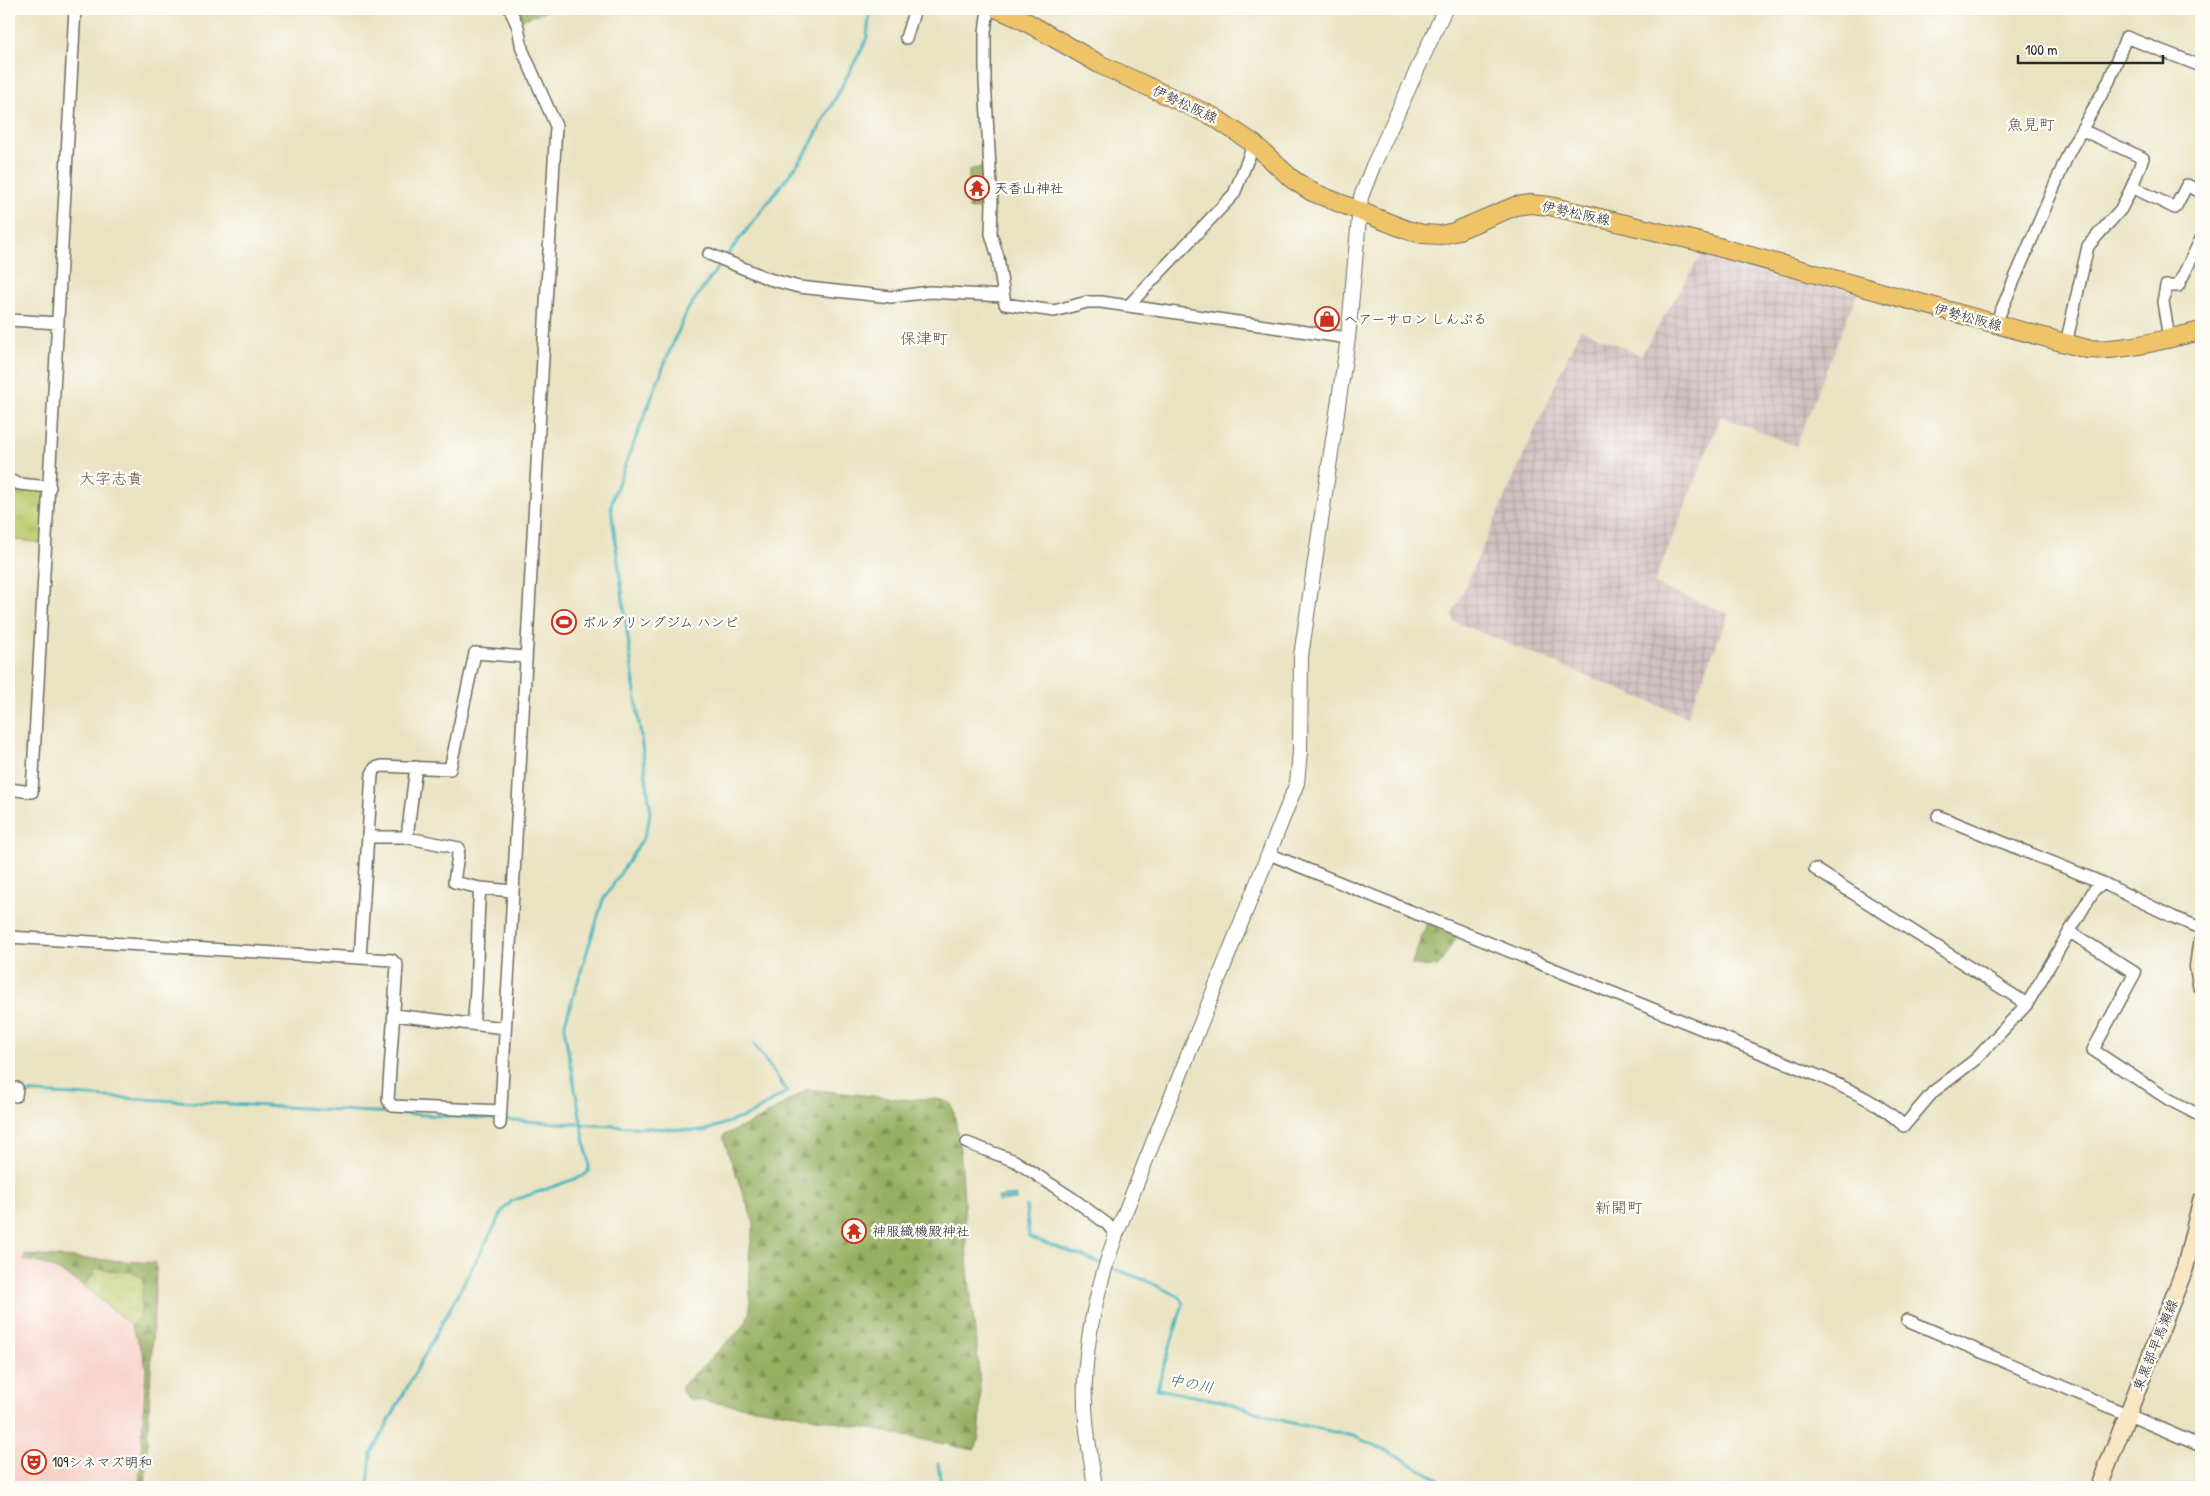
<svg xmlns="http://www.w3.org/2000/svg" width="2210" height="1496" font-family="'Patrick Hand','Klee One',sans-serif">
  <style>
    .built { fill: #f7d1c7 }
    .industrial { fill: url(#industrial-grid) }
    .grass { fill: url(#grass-tufts); stroke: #747b4c }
    .forest { fill: url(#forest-firs); stroke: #606d46 }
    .park { fill: url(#park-crowns); stroke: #747b4c }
    .water { fill: #45b5be; stroke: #387074 }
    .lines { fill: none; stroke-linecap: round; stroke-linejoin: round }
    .stream { stroke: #45b5be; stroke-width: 3 }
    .minor-casing { stroke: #6e6b60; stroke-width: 14 }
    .tertiary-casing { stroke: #6e6b60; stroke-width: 16 }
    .secondary-casing { stroke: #6e6b60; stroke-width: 19 }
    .primary-casing { stroke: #6e6b60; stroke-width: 20 }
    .minor { stroke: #fff; stroke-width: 11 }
    .tertiary { stroke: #fff; stroke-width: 14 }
    .secondary { stroke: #f9e7c3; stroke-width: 16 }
    .primary { stroke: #efc469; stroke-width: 18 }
    .labels { text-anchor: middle; stroke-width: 4.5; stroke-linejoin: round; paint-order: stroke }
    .street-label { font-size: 14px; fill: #2b2b2b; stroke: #fdfcf7 }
    .poi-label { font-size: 14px; fill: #2b2b2b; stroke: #fdfcf7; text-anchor: start }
    .water-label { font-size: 15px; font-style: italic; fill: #356266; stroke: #fdfcf7 }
    .quarter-label { font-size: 16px; fill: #635548; stroke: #fdfcf7 }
  </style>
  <defs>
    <pattern id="industrial-grid" width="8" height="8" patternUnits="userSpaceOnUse" patternTransform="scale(1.25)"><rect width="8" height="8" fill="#d2bfc0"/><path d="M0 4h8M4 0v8" fill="none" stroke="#b4a4a5"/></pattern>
    <pattern id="grass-tufts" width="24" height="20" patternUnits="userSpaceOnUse" patternTransform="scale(1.25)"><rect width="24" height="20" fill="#bdcb6d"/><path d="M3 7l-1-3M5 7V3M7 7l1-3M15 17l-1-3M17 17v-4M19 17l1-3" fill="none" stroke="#a3ae5f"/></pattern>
    <pattern id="forest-firs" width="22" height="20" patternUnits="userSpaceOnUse" patternTransform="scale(1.25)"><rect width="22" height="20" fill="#96af60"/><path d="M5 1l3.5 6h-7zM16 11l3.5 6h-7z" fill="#7b8f4f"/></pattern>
    <pattern id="park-crowns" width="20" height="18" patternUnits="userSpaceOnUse" patternTransform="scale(1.25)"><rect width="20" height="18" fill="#bdcb6d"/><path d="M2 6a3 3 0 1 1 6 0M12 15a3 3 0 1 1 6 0" fill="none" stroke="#a3ae5f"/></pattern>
  </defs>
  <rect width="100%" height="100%" fill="#fdfcf7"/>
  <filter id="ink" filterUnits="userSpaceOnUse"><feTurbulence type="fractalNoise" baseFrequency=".02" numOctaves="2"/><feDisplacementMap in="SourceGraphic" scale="10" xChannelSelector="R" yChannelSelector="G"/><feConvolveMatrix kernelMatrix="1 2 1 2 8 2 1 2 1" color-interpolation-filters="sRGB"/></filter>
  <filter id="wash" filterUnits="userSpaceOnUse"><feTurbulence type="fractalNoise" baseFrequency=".0096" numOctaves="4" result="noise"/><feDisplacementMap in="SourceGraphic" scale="20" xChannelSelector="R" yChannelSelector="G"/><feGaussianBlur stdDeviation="1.12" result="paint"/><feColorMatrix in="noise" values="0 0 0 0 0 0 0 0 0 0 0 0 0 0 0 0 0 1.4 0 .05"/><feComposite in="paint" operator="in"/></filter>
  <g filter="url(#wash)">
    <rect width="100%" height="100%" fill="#eae3c2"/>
    <path class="built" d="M9,1252L156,1260L159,1263L146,1487H9Z"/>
    <path class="industrial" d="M1704,250L1857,293L1796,446L1721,416L1654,584L1729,614L1687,717L1453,621L1452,616L1580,329L1641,355Z"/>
    <path class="grass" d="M9,482L48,489L45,543L9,539Z"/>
    <path class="forest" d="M516,9H552L521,20Z
      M985,166L988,208L969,209V170Z
      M1427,923L1457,936L1438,967L1411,965Z
      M807,1089L910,1100C921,1098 943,1097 952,1105C966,1162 963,1222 969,1280C972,1310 990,1429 974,1450L796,1414L689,1399L682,1392V1386L740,1330L746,1322L750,1310L749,1255L754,1224L723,1138L724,1135L760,1119Z
      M25,1255L155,1263L156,1268L145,1487H139L146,1369L143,1353L131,1325L140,1317L97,1269L84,1286C64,1273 48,1263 24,1260Z"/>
    <path class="park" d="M97,1269L135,1273L143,1278L140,1317L131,1325L84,1286Z"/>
    <path class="water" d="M1016,1195V1200L998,1202V1197Z"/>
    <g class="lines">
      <path class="stream" d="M725,258L806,153L864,45L867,37L870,9
        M19,1092L497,1119
        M504,1120L704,1131L752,1114L787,1091L754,1044
        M1026,1206L1029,1237L1103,1264
        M1108,1267L1145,1280L1180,1297L1183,1304L1157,1389L1225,1402L1287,1422L1353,1436L1396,1455L1446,1484L1464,1487
        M938,1463L941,1487
        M368,1487L371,1454L504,1209L512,1201L583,1176L588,1172L589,1165L565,1034V1023L603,900L644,837L649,821L650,807L611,507L614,494L668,355L688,309L721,263"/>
    </g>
  </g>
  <g filter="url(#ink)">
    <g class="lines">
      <defs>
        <path id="minor" d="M988,9L985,32V80L992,204L991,234L998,257L1005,304L1054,311L1087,302H1101L1348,338
          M906,38L915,9
          M2082,130L2143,158L2132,187
          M709,254L769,279L799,287L891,297L930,292L1003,296
          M1129,305L1234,194L1254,144
          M9,320L58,323
          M1995,325L2069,152L2109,81L2126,37L2201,66
          M2169,338L2163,302L2166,286H2178L2201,239
          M2066,344L2088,246L2121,209L2132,187L2175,208L2187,185L2201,192
          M9,480L19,484L50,487
          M9,789L32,792L75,9
          M1938,816L2103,883L2173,917L2201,928
          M369,837H404L459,848L454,882L480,888
          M407,837L416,767
          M1269,854L1826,1079C1854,1092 1881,1104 1904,1126L1933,1092L1976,1059L2027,1004L2094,890L2103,883
          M1815,869L2027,1004
          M2070,932L2135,973L2093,1050L2168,1099L2201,1116
          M9,937L392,960L397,965L388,1100L392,1106L501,1111
          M360,958L372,774L375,768L382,766L450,769L475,653L525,657
          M394,1015L505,1028
          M473,1024C479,979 476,933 480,888L513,891
          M16,1096L17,1088
          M500,1124L556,126L522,49L518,27L510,9
          M967,1143L1015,1161L1072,1198L1107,1224L1116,1235
          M1907,1320L2201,1446"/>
        <path id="tertiary" d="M1095,1487C1090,1452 1083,1416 1085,1380C1087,1330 1099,1282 1116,1235L1297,783L1300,752L1301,656L1348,338L1361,197L1373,166L1445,9"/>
        <path id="secondary" d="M2201,944L2198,967L2201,985
          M2099,1487L2185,1268L2201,1201"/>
        <path id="primary" d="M998,9L1021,19L1101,65L1214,117L1254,144L1292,179L1312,192L1407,230L1423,234L1441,235L1454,232L1515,206L1530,204L1550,206L1700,242L2087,349C2125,352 2164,339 2201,331"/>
      </defs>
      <use href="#minor" class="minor-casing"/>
      <use href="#tertiary" class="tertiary-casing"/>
      <use href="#secondary" class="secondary-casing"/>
      <use href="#primary" class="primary-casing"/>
      <use href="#minor" class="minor"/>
      <use href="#tertiary" class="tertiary"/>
      <use href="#secondary" class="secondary"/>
      <use href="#primary" class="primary"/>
    </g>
  </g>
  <defs>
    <symbol id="temple-ring" viewBox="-11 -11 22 22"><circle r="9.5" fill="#fdfcf7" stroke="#c8321e" stroke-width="1.5"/><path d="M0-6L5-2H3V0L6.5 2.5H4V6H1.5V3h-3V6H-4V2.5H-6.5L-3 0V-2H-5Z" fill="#c8321e"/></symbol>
    <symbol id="shop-ring" viewBox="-11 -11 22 22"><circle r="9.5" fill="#fdfcf7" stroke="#c8321e" stroke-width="1.5"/><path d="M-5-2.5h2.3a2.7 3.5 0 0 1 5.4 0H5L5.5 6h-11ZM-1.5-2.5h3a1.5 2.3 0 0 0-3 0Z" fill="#c8321e"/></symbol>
    <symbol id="stadium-ring" viewBox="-11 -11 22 22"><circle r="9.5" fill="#fdfcf7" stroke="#c8321e" stroke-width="1.5"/><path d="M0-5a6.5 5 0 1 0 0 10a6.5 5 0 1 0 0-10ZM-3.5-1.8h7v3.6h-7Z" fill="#c8321e"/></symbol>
    <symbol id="theatre-ring" viewBox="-11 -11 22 22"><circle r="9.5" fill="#fdfcf7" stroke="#c8321e" stroke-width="1.5"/><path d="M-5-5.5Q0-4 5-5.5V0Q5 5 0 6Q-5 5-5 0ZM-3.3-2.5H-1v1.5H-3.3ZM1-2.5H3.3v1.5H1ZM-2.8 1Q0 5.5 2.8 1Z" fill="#c8321e"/></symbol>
  </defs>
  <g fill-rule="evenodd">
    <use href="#temple-ring" x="963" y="174" width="28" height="28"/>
    <use href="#shop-ring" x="1313" y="305" width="28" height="28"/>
    <use href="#stadium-ring" x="550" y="608" width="28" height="28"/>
    <use href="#temple-ring" x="840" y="1217" width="28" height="28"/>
    <use href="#theatre-ring" x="20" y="1448" width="28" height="28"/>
  </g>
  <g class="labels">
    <g class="street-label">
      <text transform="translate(1185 104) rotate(25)" y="5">伊勢松阪線</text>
      <text transform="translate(1576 213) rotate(12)" y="5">伊勢松阪線</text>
      <text transform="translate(1968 317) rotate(15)" y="5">伊勢松阪線</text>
      <text transform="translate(2155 1345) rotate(-68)" y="5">東黒部早馬瀬線</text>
    </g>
    <g class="poi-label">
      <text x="994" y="193">天香山神社</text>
      <text x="1344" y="324">ヘアーサロン しんぷる</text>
      <text x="582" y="627">ボルダリングジム ハンピ</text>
      <text x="872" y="1236">神服織機殿神社</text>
      <text x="52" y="1467">109シネマズ明和</text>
    </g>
    <g class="water-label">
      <text transform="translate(1191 1384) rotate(11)" y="5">中の川</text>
    </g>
    <g class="quarter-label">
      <text x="2031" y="130">魚見町</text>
      <text x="924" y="344">保津町</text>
      <text x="111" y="484">大字志貴</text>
      <text x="1619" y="1213">新開町</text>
    </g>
  </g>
  <rect width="2210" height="1496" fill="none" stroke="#fdfcf7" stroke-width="30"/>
  <path d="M2018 55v8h145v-8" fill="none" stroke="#2b2b2b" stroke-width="2.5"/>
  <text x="2025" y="55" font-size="15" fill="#2b2b2b" stroke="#fdfcf7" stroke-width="4" paint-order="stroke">100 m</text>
</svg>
